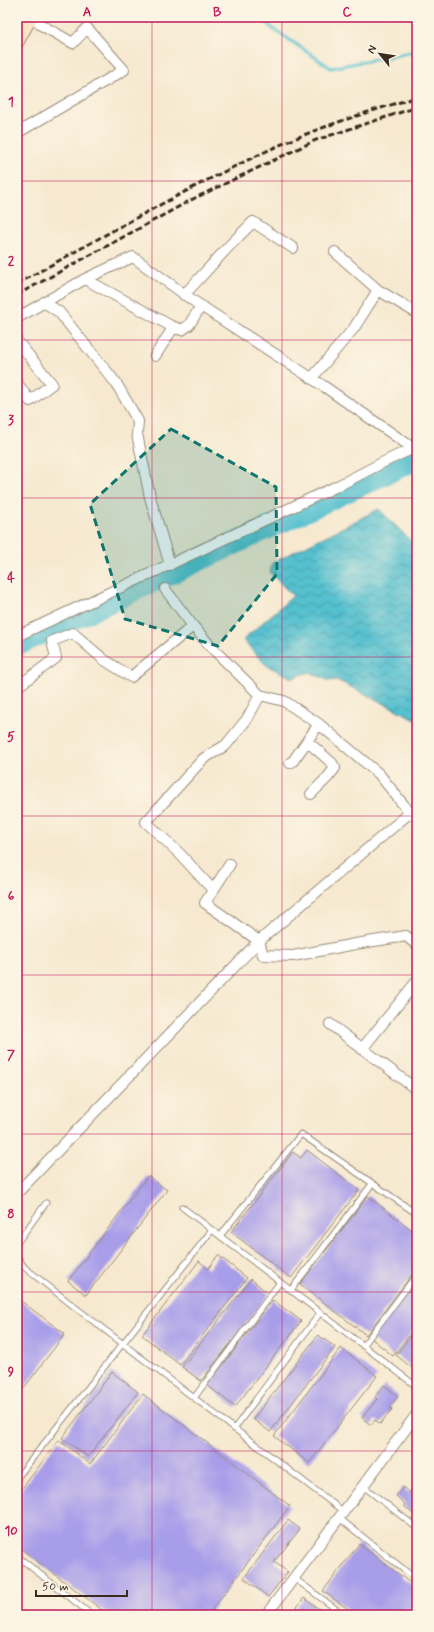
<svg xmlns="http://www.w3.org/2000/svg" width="434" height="1632" font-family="Mynerve,sans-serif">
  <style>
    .water { fill: url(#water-waves); stroke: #487576 }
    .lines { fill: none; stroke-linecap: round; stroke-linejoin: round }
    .stream { stroke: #54c0cf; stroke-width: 3.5 }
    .river { stroke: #54c0cf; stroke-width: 22 }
    .building { fill: #a89de9 }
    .lane-casing { stroke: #988a77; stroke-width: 7 }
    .street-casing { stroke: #988a77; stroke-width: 12 }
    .secondary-casing { stroke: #988a77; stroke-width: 16 }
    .lane { stroke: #fff; stroke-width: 5 }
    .street { stroke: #fff; stroke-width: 10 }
    .secondary { stroke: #fce5c4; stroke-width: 14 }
    .rail { stroke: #3b2a1e; stroke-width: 3; stroke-dasharray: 6 3; stroke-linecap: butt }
    .marked { fill: #0f766e; fill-opacity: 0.2; stroke: #0f766e; stroke-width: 3; stroke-dasharray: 8 5; stroke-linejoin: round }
    .grid { fill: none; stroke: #c2185b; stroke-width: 1; stroke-opacity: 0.55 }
    .neatline { fill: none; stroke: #c2185b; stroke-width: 1.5 }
    .grid-label { font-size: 13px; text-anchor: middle; font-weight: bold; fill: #c2185b }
  </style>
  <defs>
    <pattern id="water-waves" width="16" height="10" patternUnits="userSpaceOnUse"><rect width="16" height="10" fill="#54c0cf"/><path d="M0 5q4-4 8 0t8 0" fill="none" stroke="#479ca7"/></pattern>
  </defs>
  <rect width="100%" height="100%" fill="#fcf5e5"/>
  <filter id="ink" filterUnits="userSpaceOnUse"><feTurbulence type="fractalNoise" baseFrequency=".025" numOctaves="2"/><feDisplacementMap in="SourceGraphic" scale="8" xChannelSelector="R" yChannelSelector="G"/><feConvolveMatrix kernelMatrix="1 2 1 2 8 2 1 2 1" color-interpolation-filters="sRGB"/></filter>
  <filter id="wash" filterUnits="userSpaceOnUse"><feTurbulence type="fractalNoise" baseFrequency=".012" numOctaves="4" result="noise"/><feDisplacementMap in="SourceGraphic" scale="16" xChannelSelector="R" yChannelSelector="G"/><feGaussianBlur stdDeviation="0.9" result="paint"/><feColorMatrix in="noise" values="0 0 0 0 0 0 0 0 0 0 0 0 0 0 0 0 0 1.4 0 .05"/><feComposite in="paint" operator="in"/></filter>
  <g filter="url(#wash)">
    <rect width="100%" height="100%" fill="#f6e9d0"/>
    <path class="water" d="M379,509L417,547V599L415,602L417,606V720L337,680L329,681L310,672L292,678L266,665L243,640L293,596L270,573L272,563Z"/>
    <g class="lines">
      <path class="stream" d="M260,17L272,28L331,68L417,51"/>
      <path class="river" d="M17,645L417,459"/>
    </g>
    <g id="blocks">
      <path class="building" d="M307,1150L359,1190L291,1278L231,1232L293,1152L301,1158Z
        M148,1176L167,1190L86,1295L68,1281Z
        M368,1196L417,1234V1268L366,1335L300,1284Z
        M218,1255L247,1278L180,1365L142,1335L199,1261L208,1269Z
        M251,1279L269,1294L201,1381L182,1367Z
        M417,1279V1325L393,1356L371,1338Z
        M17,1298L65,1334L17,1397Z
        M273,1300L301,1321L235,1407L207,1385Z
        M417,1328V1372L396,1355Z
        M318,1335L335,1347L270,1432L253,1419Z
        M341,1348L377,1376L309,1463L274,1436Z
        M112,1372L138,1392L88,1457L62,1438Z
        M384,1385L398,1396L390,1407L392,1409L380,1424L375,1420L371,1425L362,1418L377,1399L375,1397Z
        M143,1394L290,1506L208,1615H109L17,1546V1495L59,1440L90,1464Z
        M417,1483V1509L413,1514L404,1506L405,1504L396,1496L403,1487L409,1493Z
        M288,1520L300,1529L274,1562L288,1572L268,1597L244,1578Z
        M359,1544L417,1588V1615H356L323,1591Z
        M304,1598L327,1615H291Z"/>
    </g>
  </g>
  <g filter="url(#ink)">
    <use href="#blocks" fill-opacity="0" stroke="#988a77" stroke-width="1"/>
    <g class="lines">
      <defs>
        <path id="lane" d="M182,1207L416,1386
          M220,1236L301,1134L417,1214
          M17,1243L46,1203
          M17,1256L24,1267L76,1308L344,1512
          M291,1290L372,1184
          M363,1346L417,1274
          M194,1398L280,1282
          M234,1429L320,1313
          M17,1478L212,1230
          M363,1486L417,1528
          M339,1518L417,1580
          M17,1556L92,1615
          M294,1578L344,1615"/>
        <path id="street" d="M17,133L124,70L87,28L73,43L41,25L34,17
          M335,252L378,290L417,313
          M85,279L171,326L173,328L155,356
          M184,295L231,244L253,222L293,248
          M44,302L59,312L116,383L138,421L137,434L150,497L170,565
          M17,318L85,279L133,257L195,302L322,385L417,451
          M171,326L182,330L189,325L201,306
          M17,341L52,384L30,401L17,383
          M312,378L354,328L378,290
          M193,626L214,650L260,695L284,701L319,724L379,774L410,813
          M17,636C123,587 227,537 333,488C361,475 388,458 417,447
          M17,687L56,658L52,641L73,633L103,659L131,677L193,626L165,589
          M307,741L332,763L335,768L328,777L311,794
          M290,763L293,761L319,724
          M230,864L205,903L259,941L263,955L293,956L355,944L406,936L417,945
          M213,890L180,854L146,822L203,759L226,745L247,719L260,695
          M330,1024L417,1090
          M362,1049L417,981
          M17,1193L259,941L406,816L417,809
          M266,1615L417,1414"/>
        <path id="secondary" d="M17,41L30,17"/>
      </defs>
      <use href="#lane" class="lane-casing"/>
      <use href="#street" class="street-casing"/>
      <use href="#secondary" class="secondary-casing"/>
      <use href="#lane" class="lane"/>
      <use href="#street" class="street"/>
      <use href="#secondary" class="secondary"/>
      <path class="rail" d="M17,284C100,238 183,190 269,150C316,128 367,112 417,97
        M17,295L193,199L316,140L417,107"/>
    </g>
  </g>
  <path class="marked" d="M171,429L276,487L277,574L218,646L125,619L90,504Z"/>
  <path class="grid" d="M152,17V1615M282,17V1615M17,181H417M17,340H417M17,498H417M17,657H417M17,816H417M17,975H417M17,1134H417M17,1292H417M17,1451H417"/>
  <rect width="434" height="1632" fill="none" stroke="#fcf5e5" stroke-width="44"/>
  <g transform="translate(380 54) rotate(300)" stroke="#fcf5e5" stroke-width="3" paint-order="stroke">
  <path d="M0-3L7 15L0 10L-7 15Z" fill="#3b2a1e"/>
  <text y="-6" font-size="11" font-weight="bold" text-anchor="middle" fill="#3b2a1e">N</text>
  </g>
  <path d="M36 1590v6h91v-6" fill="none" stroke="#3b2a1e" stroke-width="2"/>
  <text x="42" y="1590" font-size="12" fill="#3b2a1e" stroke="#fcf5e5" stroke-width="3" paint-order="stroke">50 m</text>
  <rect x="22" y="22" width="390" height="1588" class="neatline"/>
  <g class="grid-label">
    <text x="87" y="16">A</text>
    <text x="217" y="16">B</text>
    <text x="347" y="16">C</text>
    <text x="11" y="106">1</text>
    <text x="11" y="265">2</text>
    <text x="11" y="424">3</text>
    <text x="11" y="582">4</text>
    <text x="11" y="741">5</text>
    <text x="11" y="900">6</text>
    <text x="11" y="1059">7</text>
    <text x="11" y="1218">8</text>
    <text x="11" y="1376">9</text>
    <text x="11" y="1535">10</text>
  </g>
</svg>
